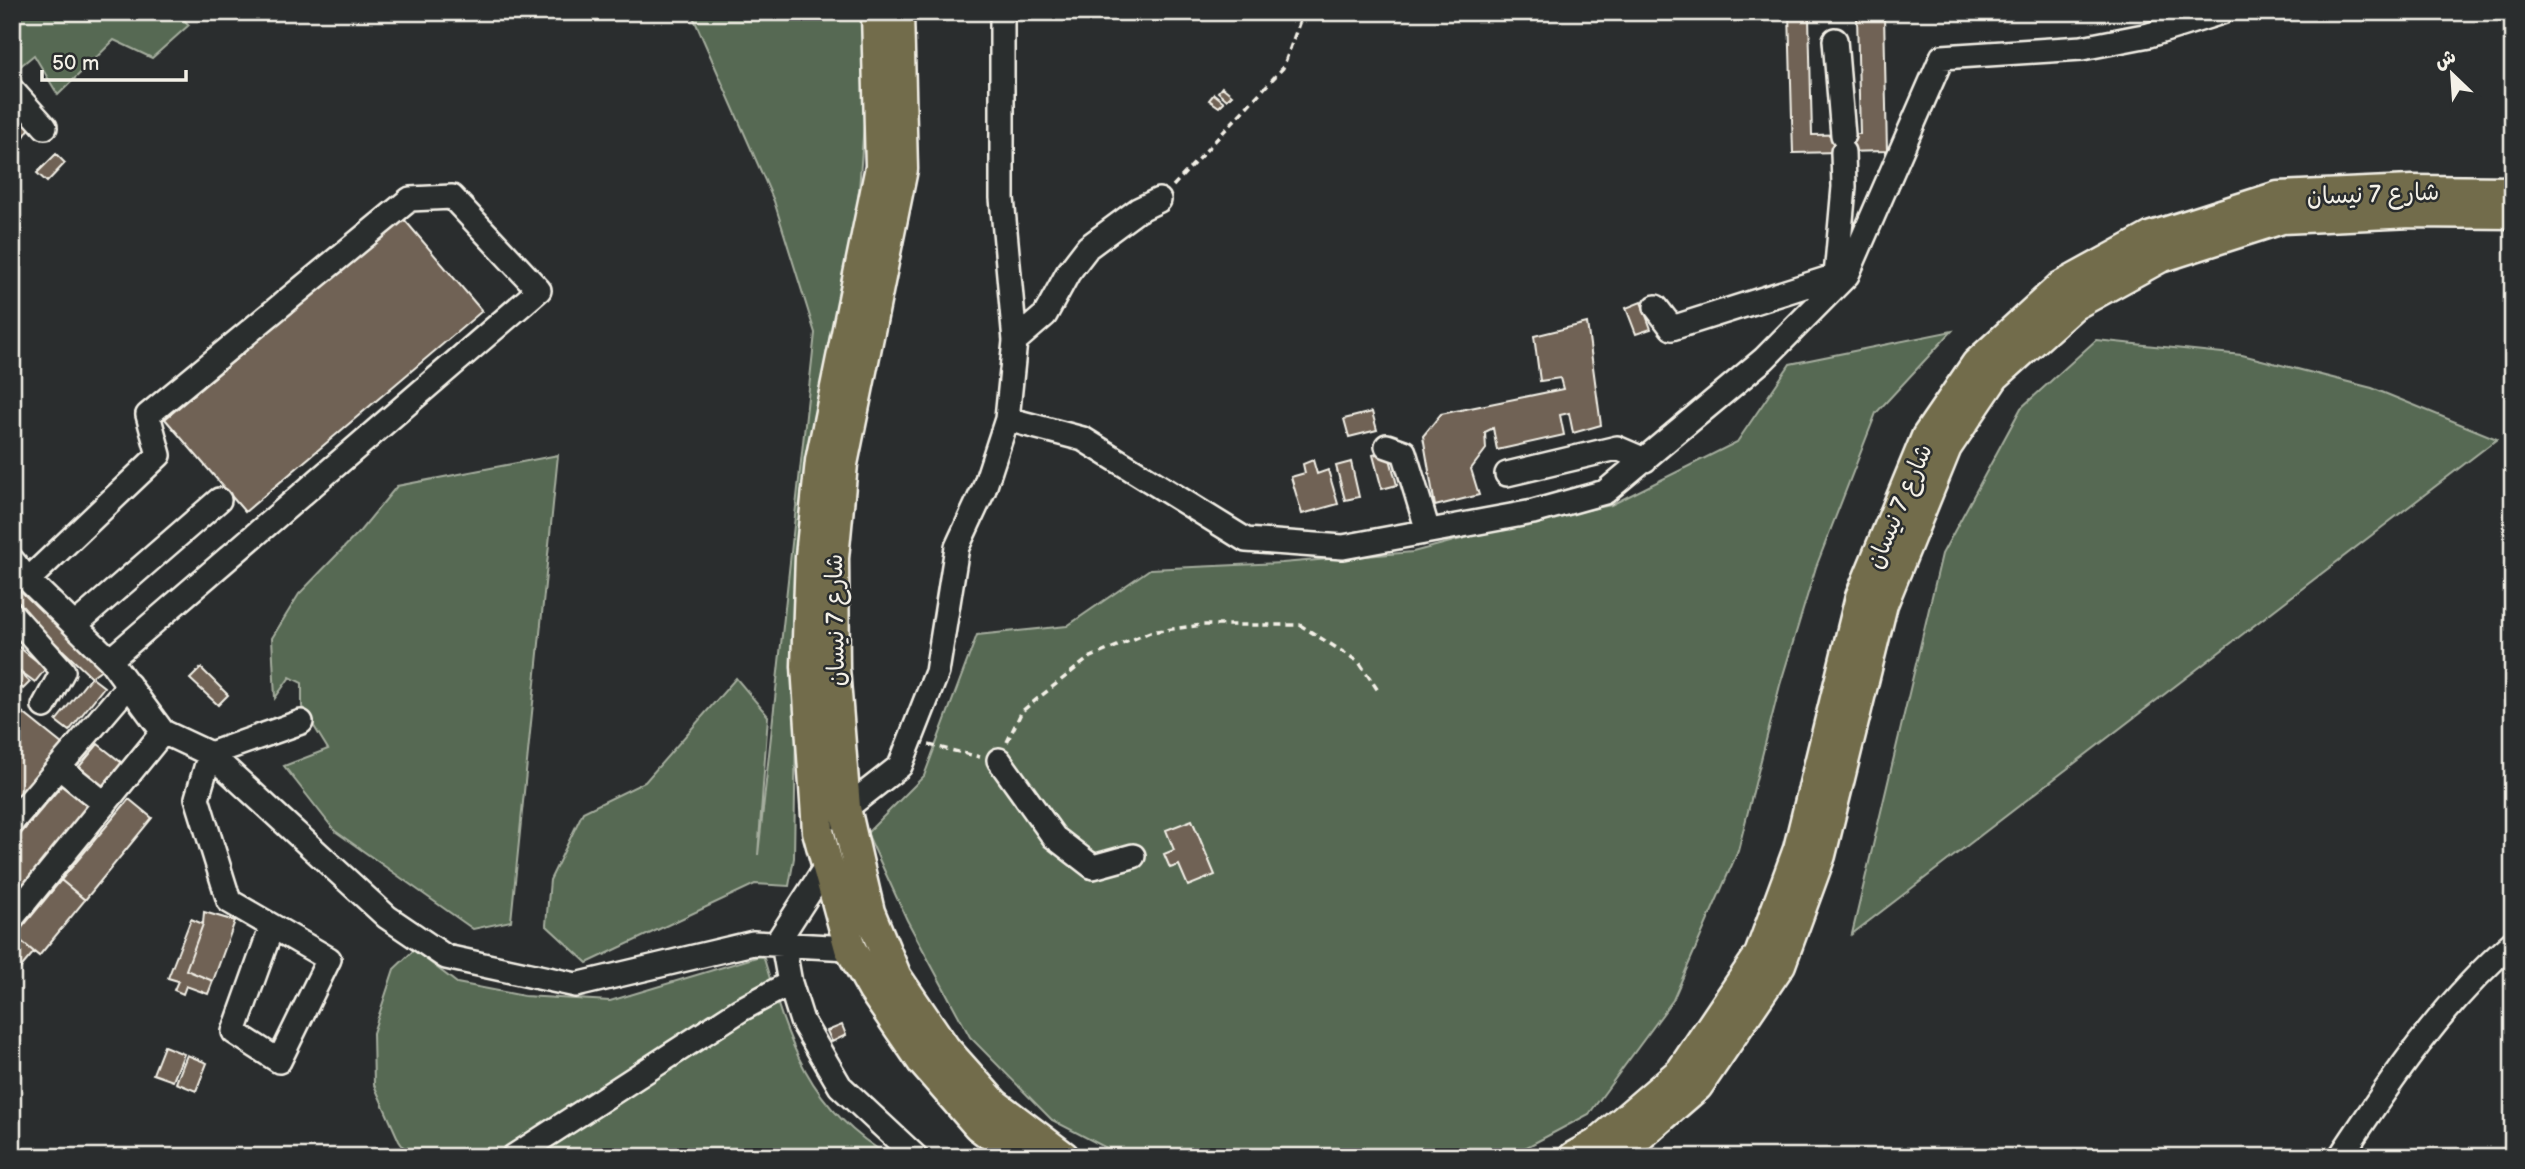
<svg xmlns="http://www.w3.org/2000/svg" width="2525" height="1169" font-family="'Balsamiq Sans','Playpen Sans Arabic',sans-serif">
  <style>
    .green { fill: #566953; stroke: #a5ad9e; stroke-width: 2 }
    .building { fill: #6f6255; stroke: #f4f1e8; stroke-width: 2 }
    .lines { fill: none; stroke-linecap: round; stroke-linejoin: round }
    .minor-casing { stroke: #f4f1e8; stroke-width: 28 }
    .major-casing { stroke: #f4f1e8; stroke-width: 35 }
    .path { stroke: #f4f1e8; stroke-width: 3.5; stroke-dasharray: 7 5; stroke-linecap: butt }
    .minor { stroke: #2a2d2e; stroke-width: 23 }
    .major { stroke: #726c4b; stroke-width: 30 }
    .labels { text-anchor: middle; stroke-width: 5; stroke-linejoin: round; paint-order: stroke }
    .street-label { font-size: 24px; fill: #f4f1e8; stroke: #2a2d2e }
  </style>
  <rect width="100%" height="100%" fill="#2a2d2e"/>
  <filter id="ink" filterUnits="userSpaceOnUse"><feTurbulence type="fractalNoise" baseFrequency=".0143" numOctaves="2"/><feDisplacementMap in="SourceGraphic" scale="14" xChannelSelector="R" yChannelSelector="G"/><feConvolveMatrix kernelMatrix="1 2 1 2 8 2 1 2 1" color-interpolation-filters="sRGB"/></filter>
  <g filter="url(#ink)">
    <path class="green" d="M12,12H176L189,25L152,58L114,40L58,95L34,55L12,73Z
      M691,12H864L870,43L850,310L816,510L796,726L794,858L789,886L755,884L587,963L546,925L550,880L583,812L645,782L736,678L768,716L758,855L815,333L774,201Z
      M1952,331L1876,413L1816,567L1780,685L1738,851L1673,1000L1589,1114L1508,1157H1124L1052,1120L970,1037L907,920L867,833L924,776L977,635L1067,626L1150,569L1282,563L1413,552L1517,524L1611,505L1737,442L1790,364Z
      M2096,340L2242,355L2372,388L2497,439L1852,934L1942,554L2021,408Z
      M558,455L511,921L473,929L335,831L284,766L328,749L302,707V683L290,677L275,698L272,638L299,594L360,531L397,486Z
      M414,950L457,983L524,996L610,1001L763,955C788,1041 808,1109 891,1157H410L399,1141L374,1085L373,1033L394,969Z"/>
    <path class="building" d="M1789,12H1827V15L1809,16L1812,135L1860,134L1857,16L1884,15L1887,151L1793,153Z
      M1222,87L1232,95L1227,100L1218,92Z
      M1214,94L1224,102L1219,107L1209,100Z
      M25,122L31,126L22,140L15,139Z
      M56,154L65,163L47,182L37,173Z
      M403,218L482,311L245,512L165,419Z
      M1641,302L1651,329L1636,334L1626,308Z
      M1587,323L1601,425L1573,433L1569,413L1560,415L1564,435L1497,450L1493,428L1485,432L1486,449L1471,469L1479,495L1435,506L1423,436L1441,414L1563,389L1560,378L1540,381L1534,336Z
      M1372,412L1377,430L1349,437L1344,419Z
      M1388,451L1397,485L1382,489L1373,455Z
      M1313,460L1317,474L1328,470L1338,504L1302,514L1291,477L1305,473L1303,464Z
      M1351,462L1359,497L1345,500L1336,466Z
      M16,584L102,669L91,677L12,602V588Z
      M16,645L46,668L35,682L12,665V650Z
      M12,665L30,682L23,689L17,682L12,686Z
      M201,668L228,695L218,705L190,679Z
      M91,677L104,687L69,731L56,721Z
      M12,704L63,745L12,808Z
      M98,744L122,763L102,786L79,767Z
      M62,785L90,808L12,901V844Z
      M129,799L152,818L85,900L61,880Z
      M1192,820L1215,875L1188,886L1179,865L1170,868L1164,854L1174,850L1166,830Z
      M61,880L85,900L39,956L15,936Z
      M204,912L235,921L213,981L186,970L203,924Z
      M191,919L203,924L186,970L213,981L208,994L186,986L183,994L174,990L178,981L168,978Z
      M15,936L34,952L12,978V939Z
      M842,1025L846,1035L832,1042L827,1031Z
      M164,1046L184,1054L173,1081L153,1074Z
      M187,1055L207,1063L196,1091L176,1083Z"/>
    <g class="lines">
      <defs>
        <path id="minor" d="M1002,12V198L1015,341L1007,419
          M1835,40L1843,135
          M12,90L45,127
          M1835,287L1844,187L1843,152
          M1656,307L1672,328L1836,276
          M1015,341L1045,315L1068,273L1088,247L1138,210L1159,200
          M1387,446L1404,452L1428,531
          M1507,474L1617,448L1645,460
          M12,560L28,580L110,660L163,732L210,754L387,917L446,957L576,985L753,943L850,948
          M28,580L159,455L148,415L410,199L452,197L539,290L110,660
          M12,614L63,671L44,706
          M75,625L219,500
          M999,760L1054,837L1093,867L1133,856
          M59,767L129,685
          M835,817L900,766L937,672L957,547L984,489L1007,419L1083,439L1246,540L1343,547L1533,512L1605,492L1764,359L1847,275L1942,57L2082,48L2149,35L2222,12
          M12,822L59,767L105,804
          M12,918L163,732
          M272,926L234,1032L279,1061L329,959L229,901L197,798L210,754L301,722
          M776,944L827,865
          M790,983L802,1021L840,1086L916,1157
          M513,1157L740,1010L790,983L783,944
          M2340,1157C2391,1080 2443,1003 2513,942"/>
        <path id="major" d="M877,12L881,167L821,461L811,556L807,666L818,831L850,948L873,989L923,1062L978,1125L1020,1157
          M898,12L902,169L842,464L833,558L834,668L845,808L869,912L896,977L945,1049L994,1104L1064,1157
          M1574,1157L1597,1144L1681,1072L1760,955L1799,849L1861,597L1927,437L1977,364L2061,287L2152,237L2278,197L2412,191L2513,192
          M1615,1157L1697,1086L1780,964L1820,855L1882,604L1946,447L1994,376L2073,305L2160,257L2282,218L2412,212L2513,213"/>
      </defs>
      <use href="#minor" class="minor-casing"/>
      <use href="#major" class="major-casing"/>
      <path class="path" d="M1173,186L1283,68L1303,12
        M1007,742L1022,711L1089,658L1150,632L1202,625H1300L1359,662L1379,692
        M929,745L980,757"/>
      <use href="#minor" class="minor"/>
      <use href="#major" class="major"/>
    </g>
  </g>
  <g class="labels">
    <g class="street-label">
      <text transform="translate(2373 194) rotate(-2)" y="8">شارع 7 نيسان</text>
      <text transform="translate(1899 506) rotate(-67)" y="8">شارع 7 نيسان</text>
      <text transform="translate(835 620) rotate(-91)" y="8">شارع 7 نيسان</text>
    </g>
  </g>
  <rect width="2525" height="1169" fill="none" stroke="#2a2d2e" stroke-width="42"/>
  <rect x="21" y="21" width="2483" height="1127" fill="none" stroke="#f4f1e8" stroke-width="2.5" filter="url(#ink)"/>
  <g transform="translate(2452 74) rotate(335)" stroke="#2a2d2e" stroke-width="5" paint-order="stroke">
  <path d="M0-5L12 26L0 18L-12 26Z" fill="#f4f1e8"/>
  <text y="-10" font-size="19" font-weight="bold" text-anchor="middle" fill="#f4f1e8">ش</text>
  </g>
  <path d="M42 70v10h144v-10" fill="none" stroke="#f4f1e8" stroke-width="3.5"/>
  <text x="52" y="70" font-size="21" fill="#f4f1e8" stroke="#2a2d2e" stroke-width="5" paint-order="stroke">50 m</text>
</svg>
